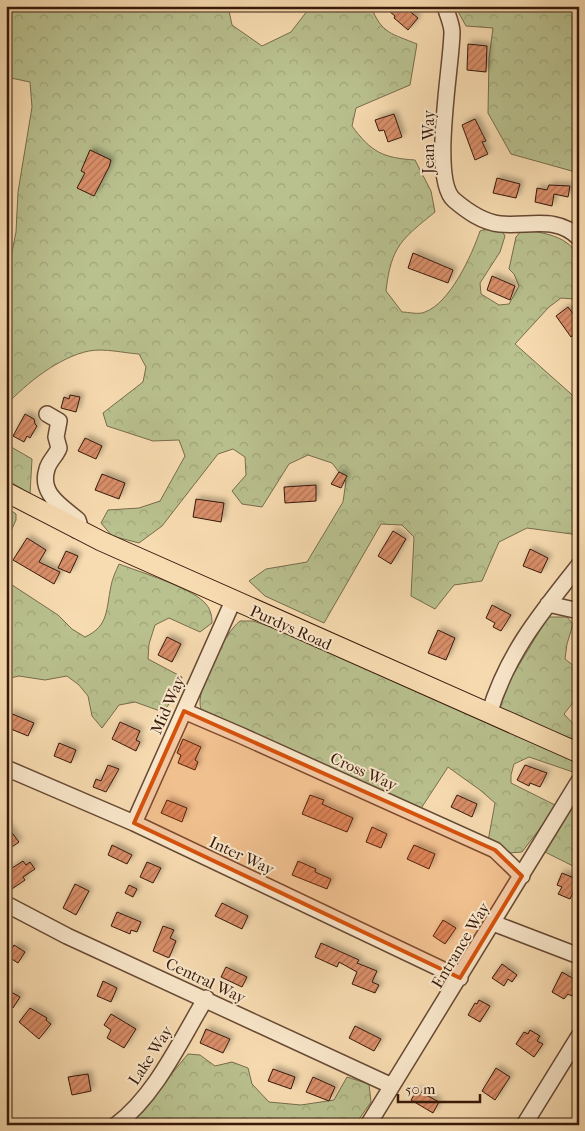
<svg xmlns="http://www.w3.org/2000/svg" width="585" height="1131" font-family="'IM FELL French Canon',serif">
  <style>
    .forest { fill: url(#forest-crowns); stroke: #786c4c }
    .building { fill: url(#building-hatch); stroke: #37180a; filter: url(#shadow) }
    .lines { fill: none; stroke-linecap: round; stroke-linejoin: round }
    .minor-casing { stroke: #674934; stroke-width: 18 }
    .major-casing { stroke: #37180a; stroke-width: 21 }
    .minor { stroke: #fae8cc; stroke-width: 15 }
    .major { stroke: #f8dcb1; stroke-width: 19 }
    .marked { fill: #d6520c; fill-opacity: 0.2; stroke: #d6520c; stroke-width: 4; stroke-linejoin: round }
    .labels { text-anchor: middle; stroke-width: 4; stroke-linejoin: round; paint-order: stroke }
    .street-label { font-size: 16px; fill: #37180a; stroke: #fae8cc }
  </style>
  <defs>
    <pattern id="forest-crowns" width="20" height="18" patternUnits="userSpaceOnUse" patternTransform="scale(1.25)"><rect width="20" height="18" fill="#b9c18f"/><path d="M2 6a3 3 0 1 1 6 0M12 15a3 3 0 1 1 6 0" fill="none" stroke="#a0a57a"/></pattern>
    <pattern id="building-hatch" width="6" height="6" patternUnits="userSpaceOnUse" patternTransform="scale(1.25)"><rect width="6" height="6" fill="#da8f6a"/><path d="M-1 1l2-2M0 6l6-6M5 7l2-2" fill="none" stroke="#b27455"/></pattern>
    <filter id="shadow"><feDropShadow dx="3.5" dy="-3.5" stdDeviation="2.5" flood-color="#0004"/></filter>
  </defs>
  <rect width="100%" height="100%" fill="#f8dcb1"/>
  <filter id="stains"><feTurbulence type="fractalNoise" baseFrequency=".004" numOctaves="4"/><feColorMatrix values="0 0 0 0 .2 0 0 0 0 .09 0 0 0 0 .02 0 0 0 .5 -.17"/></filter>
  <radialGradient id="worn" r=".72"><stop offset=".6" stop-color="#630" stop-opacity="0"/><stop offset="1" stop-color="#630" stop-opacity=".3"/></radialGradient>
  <path class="forest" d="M6,6H228L232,25L262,46L291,32L311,6H371C381,34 393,34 417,44L410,85L356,108L352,126C371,152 383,158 415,160L431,191L435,212C402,239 391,246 386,291L402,312C408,312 419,315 425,312C450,303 472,255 480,231L489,228L501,229L505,236L500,252L480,283L481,294L499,305L509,304L519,286L514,274L509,269L516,237L522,230C542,232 570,236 579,258V292L574,299L561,298L549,307L515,344L579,401V535L527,528L499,542L482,581L454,585L435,609L411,596L414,537L402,525L381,524L324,623L265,596L249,581L266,569L307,562L343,502L346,481L332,463L308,455L289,464L262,507L242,504L232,491L246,475L245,457L233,449L218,454L162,526L139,543L112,536L101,523L108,510L139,508L160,501L185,456L179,440L153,441L107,426L103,413L143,382L146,367L139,354C124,353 104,348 89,351C59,357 27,383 6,405V265L10,262L16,232L18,192L32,107L30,82L6,77Z
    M455,6H579V173L511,154L488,113L489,58L493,28L466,26Z
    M6,444L32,459L30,494L6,479Z
    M6,507L16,514V520L6,542Z
    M119,564C140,572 189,587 204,602C210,608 212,614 212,623L200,632L169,618L155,625L149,644L148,659L182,677L175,696L163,712L135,702L119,705L102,728L92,716L88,696L79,685L67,676L45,680L19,676L6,679V581L58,615L72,629L85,637C109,626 106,609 111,586C112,579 116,571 119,564Z
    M548,617H567L573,624L567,644L565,659L579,670V695L564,714L575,726L577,741L500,709L505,688Z
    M240,621H253L277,629L438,701L538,743L578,763L573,772L529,757L514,764L511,775V783L557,806L522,852L508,853L488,841L495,803L480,790L448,767L420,810L201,709C194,691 225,632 240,621Z
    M579,796V869L545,852Z
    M188,1054L200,1055L215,1066L232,1062L248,1068L252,1084L269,1102L301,1105L334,1100L347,1077L369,1084L371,1102L355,1125H129Z"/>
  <path class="building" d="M394,6H403L418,18L408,30L394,18L395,16L390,12Z
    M468,44L487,46L486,72L467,70Z
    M394,114L402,137L388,142L384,130L379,131L375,120Z
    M475,119L486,141L482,142L488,154L475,160L462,125Z
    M90,150L111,160L109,167L94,196L77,188L85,173L81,171Z
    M497,178L520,184L516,198L493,193Z
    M549,185L570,186L568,197L554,194L552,206L535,202L537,188L547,190Z
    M413,253L453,270L448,283L408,268Z
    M492,276L515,286L510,300L487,290Z
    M568,307L579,322V331L571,337L556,316Z
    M70,395L80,397L76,412L61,408L64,397L69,399Z
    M25,414L34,419L35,424L37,426L30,438L27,436L24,442L13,436Z
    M85,438L102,446L96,459L78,451Z
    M339,472L347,476L341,488L331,484Z
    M102,474L125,483L119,499L95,490Z
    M316,485V501L285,503L284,487Z
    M196,499L224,503L221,522L193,517Z
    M393,531L406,539L391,564L378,556Z
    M27,538L46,550L39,562L60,572L54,584L13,560Z
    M530,549L548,558L541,573L523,566Z
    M66,551L78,556L70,573L58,568Z
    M492,605L511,615L501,631L493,627L495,623L486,618Z
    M438,630L455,638L446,660L428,653Z
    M167,637L181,644L172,662L158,655Z
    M10,713L34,723L28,736L6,727Z
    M120,722L140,731L136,740L140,742L136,751L112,739Z
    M183,739L201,747L195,760L198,762L195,770L178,763L181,755L177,753Z
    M59,743L76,750L71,763L54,756Z
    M108,765L119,769L106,792L93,787L96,779L101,781Z
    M525,765L547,773L540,787L530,783L529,786L517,780Z
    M310,795L324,800L322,804L353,818L347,832L302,814Z
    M457,795L477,804L472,817L451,807Z
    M167,800L187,808L182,822L161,813Z
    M6,825L19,842L6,851Z
    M372,827L387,834L381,848L366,842Z
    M112,845L132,855L127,864L108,855Z
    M414,845L435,854L429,869L407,859Z
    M23,861L26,865L30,862L35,869L23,877L25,880L12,889L6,880V872Z
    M298,861L316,869L315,872L331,879L327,889L292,875Z
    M147,862L161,868L153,883L140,877Z
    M562,873L579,880L570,899L558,894L562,887L557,885Z
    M75,884L89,891L76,915L63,908Z
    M129,885L137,889L133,897L125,893Z
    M222,903L248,916L242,929L215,916Z
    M117,912L141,922L137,932L131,930L130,934L111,926Z
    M443,920L456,928L445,944L433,936Z
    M163,926L174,930L170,938L176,941L169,958L153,951Z
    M321,943L359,960L357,963L377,971L372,982L379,985L375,993L352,984L357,972L339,962L337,967L315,957Z
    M14,945L25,952L18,963L7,956Z
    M502,964L517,975L512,982L508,979L504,986L492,978Z
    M226,967L247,977L242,987L221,977Z
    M562,972L579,982L572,996L568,994L564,999L552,992Z
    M103,981L117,988L111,1002L97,996Z
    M11,992L20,997L13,1008L6,1004Z
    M479,1000L490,1006L480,1022L468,1015L475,1003L477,1004Z
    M30,1008L47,1018L46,1020L51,1024L39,1039L19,1022Z
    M111,1014L136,1029L124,1048L107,1038L111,1030L104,1025Z
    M355,1026L381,1039L374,1051L349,1038Z
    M206,1029L230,1039L223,1053L200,1043Z
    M530,1030L540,1036L537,1041L543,1044L534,1057L516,1044L524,1032L528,1034Z
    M496,1068L510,1077L495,1100L482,1091Z
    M273,1069L295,1077L291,1089L268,1081Z
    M88,1074L91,1091L72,1095L68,1077Z
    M313,1077L335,1087L329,1101L306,1092Z
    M417,1090L439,1102L433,1113L411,1100Z"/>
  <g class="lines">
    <defs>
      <path id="minor" d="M445,6C447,14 452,24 452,32C452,64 430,179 454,200C467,211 482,222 500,224C528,227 557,215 579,238
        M47,414L59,421L56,437L59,448C56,456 49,461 47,469C39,494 62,506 78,520L79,523L76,530
        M548,604L579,611
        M184,711L240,735L495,850L522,876
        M489,714C507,654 540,614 579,565
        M6,768L134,823L460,978
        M134,823L233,601
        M6,904L67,936L392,1086
        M493,923L579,956
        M116,1125C156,1095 180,1041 206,998
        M368,1125L579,781
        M524,1125L579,1036"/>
      <path id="major" d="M6,492L101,541L579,753"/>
    </defs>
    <use href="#minor" class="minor-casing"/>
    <use href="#major" class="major-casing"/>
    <use href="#minor" class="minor"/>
    <use href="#major" class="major"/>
  </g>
  <path class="marked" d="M184,711L495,850L522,876L460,978L134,823Z"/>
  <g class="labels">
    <g class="street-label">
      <text transform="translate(428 142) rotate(-90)" y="6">Jean Way</text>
      <text transform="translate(291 627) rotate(24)" y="6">Purdys Road</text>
      <text transform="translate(167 705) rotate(-66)" y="6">Mid Way</text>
      <text transform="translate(364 771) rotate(24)" y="6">Cross Way</text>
      <text transform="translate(242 855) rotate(25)" y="6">Inter Way</text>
      <text transform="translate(460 945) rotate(-59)" y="6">Entrance Way</text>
      <text transform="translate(206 980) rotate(25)" y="6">Central Way</text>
      <text transform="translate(150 1055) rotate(-57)" y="6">Lake Way</text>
    </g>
  </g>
  <rect width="585" height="1131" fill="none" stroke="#f8dcb1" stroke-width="25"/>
  <rect x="8" y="8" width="570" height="1116" fill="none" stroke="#37180a" stroke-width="2.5"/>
  <rect x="12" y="12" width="560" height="1106" fill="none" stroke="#37180a"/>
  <path d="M398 1094v8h82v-8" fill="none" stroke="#37180a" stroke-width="2.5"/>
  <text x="405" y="1094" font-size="15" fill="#37180a" stroke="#fae8cc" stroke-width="4" paint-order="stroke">50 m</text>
  <rect width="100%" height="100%" filter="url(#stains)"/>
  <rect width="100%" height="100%" fill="url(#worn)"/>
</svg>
